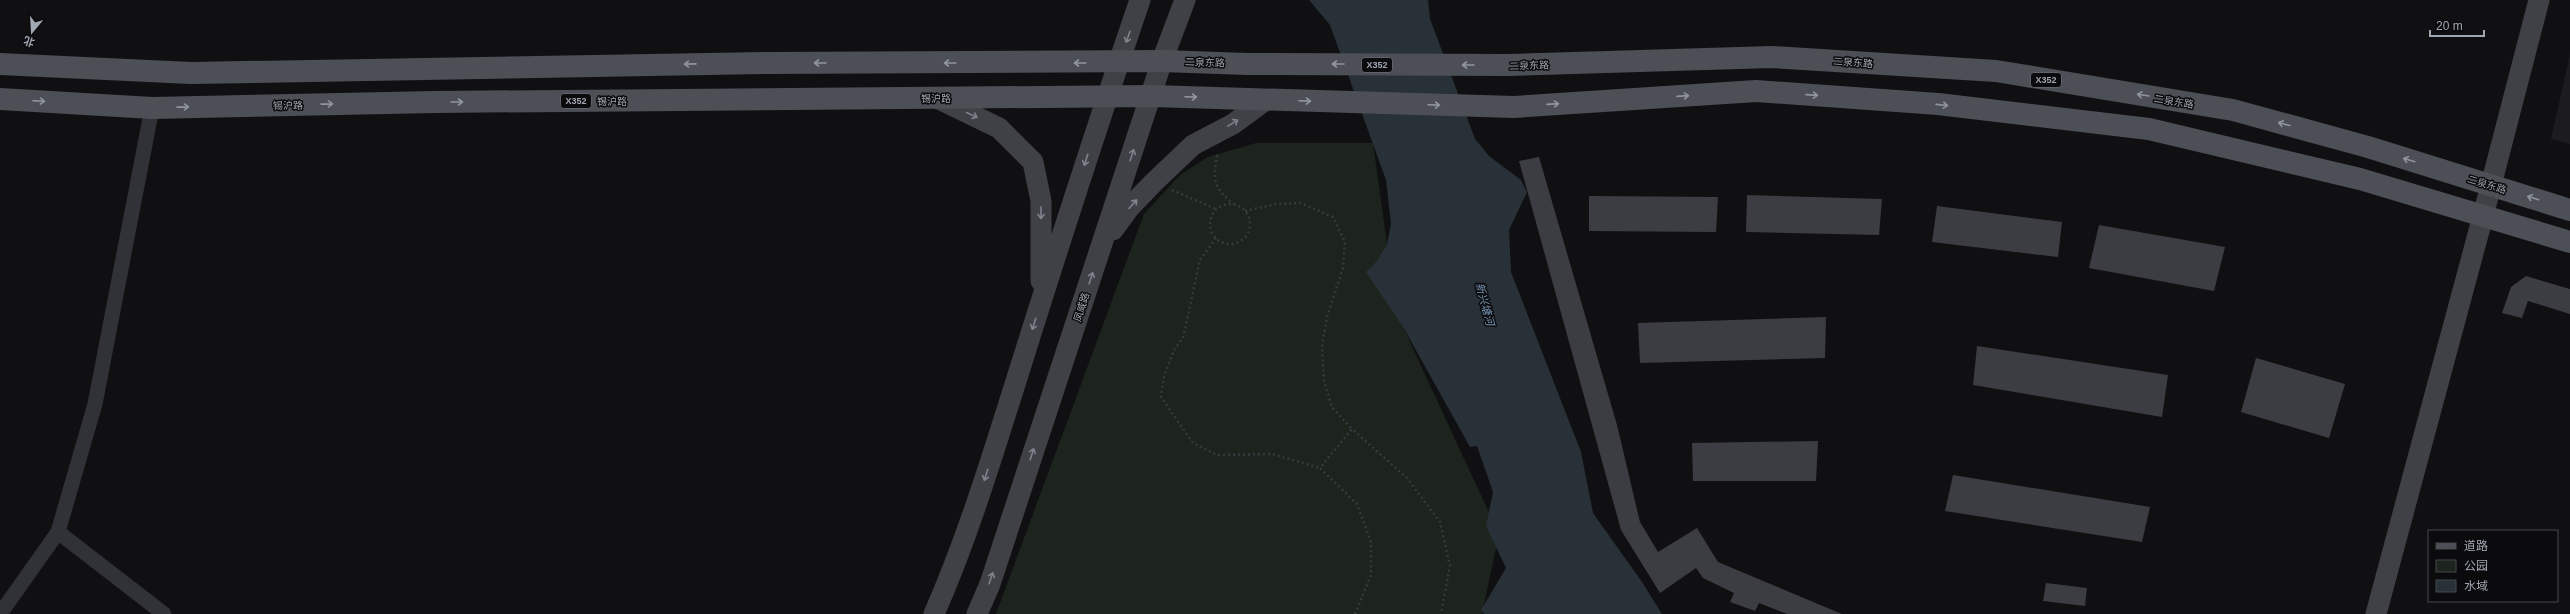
<svg xmlns="http://www.w3.org/2000/svg" width="2570" height="614" font-family="Helvetica,'Noto Sans SC',sans-serif">
  <style>
    .built { fill: #1c1c1f }
    .green { fill: #1c241d }
    .water { fill: #283137 }
    .building { fill: #3c3d42 }
    .lines { fill: none; stroke-linecap: round; stroke-linejoin: round }
    .path { stroke: #37393e; stroke-width: 2.5; stroke-dasharray: 2 3; stroke-linecap: butt }
    .street { stroke: #313237; stroke-width: 15 }
    .secondary { stroke: #3f4147; stroke-width: 21 }
    .primary { stroke: #4d4f56; stroke-width: 22 }
    .oneway { stroke: #7f838d }
    .oneway2 { stroke: #9095a0 }
    .labels { text-anchor: middle; stroke-width: 3; stroke-linejoin: round; paint-order: stroke }
    .shield { fill: #0b0b0d; stroke: #747881; stroke-width: 1 }
    .shield-label { font-size: 9px; font-weight: bold; fill: #a1a6b3 }
    .street-label { font-size: 10px; fill: #a1a6b3; stroke: #0b0b0d }
    .water-label { font-size: 11px; font-style: italic; fill: #7694b0; stroke: #0b0b0d }
  </style>
  <rect width="100%" height="100%" fill="#101012"/>
  <path class="built" d="M2570,54V144L2551,139Z"/>
  <path class="green" d="M1256,143H1373L1387,244L1403,327L1499,534L1482,614H996L1144,214L1181,174L1208,157Z"/>
  <path class="water" d="M1309,0H1428L1430,19L1475,139L1489,156L1521,180L1527,192L1509,230L1511,272L1581,452L1593,513L1642,582L1662,614H1484L1481,610L1506,568L1486,526L1493,492L1477,446L1470,447L1403,327L1366,272L1377,261L1387,244L1391,224L1386,180L1330,25Z"/>
  <path class="building" d="M1539,157L1617,425L1640,522L1658,552L1697,528L1718,562L1842,614H1787L1759,603L1755,611L1730,602L1734,593L1703,578L1696,568L1660,593L1621,530L1519,161Z
    M1747,195L1882,199L1879,235L1746,232Z
    M1589,196L1718,197L1716,232L1589,231Z
    M1937,206L2062,222L2058,257L1932,242Z
    M2099,225L2225,247L2214,291L2089,268Z
    M2526,276L2570,289V314L2528,301L2522,318L2502,313L2511,287Z
    M1826,317L1825,358L1640,363L1638,323Z
    M1977,346L2168,375L2162,417L1973,385Z
    M2256,358L2345,384L2329,438L2241,412Z
    M1818,441L1816,481H1693L1692,443Z
    M1953,475L2150,507L2142,542L1945,511Z
    M2046,583L2087,588L2085,606L2043,601Z"/>
  <g class="lines">
    <path class="path" d="M1217,155C1213,181 1213,186 1233,204
      M1172,190L1216,209
      M1210 224a20 20 0 1 1 40 0a20 20 0 1 1-40 0Z
      M1245,211L1276,204L1301,203L1333,217L1345,242L1343,268L1327,317L1322,346L1324,381L1332,407L1352,429
      M1216,238L1200,260L1183,338L1174,350L1164,376L1161,397L1193,443L1217,455L1272,454L1320,468
      M1355,614L1371,575V542L1357,504L1320,468L1352,429L1407,478L1440,522L1450,566L1441,614"/>
    <path class="street" d="M58,532L164,614
      M0,614L58,532L95,404L152,108"/>
    <path class="secondary" d="M937,98L999,128L1033,162L1041,201V281
      M1113,230L1129,208L1153,183L1193,145L1233,124L1266,100
      M934,614C970,532 995,447 1022,362C1060,241 1099,120 1140,0
      M977,614L990,584L1162,61L1185,0
      M2376,614L2483,216L2539,0"/>
    <path class="primary" d="M0,64L191,73L768,63L1162,61L1247,64L1507,65L1772,57L1996,71L2233,110L2368,147L2570,210
      M0,99L152,108L435,102L1152,96L1514,107L1756,91L1938,104L2149,129L2360,179L2570,242"/>
  </g>
  <defs><path id="oneway-shaft" d="M-6 0H5M1.5-3L5.5 0L1.5 3" fill="none" stroke-width="1.6" stroke-linecap="round" stroke-linejoin="round"/></defs>
  <g class="oneway">
    <use href="#oneway-shaft" transform="translate(1128 37) rotate(109)"/>
    <use href="#oneway-shaft" transform="translate(972 115) rotate(25)"/>
    <use href="#oneway-shaft" transform="translate(1233 123) rotate(-32)"/>
    <use href="#oneway-shaft" transform="translate(1132 155) rotate(-72)"/>
    <use href="#oneway-shaft" transform="translate(1086 160) rotate(108)"/>
    <use href="#oneway-shaft" transform="translate(1133 204) rotate(-48)"/>
    <use href="#oneway-shaft" transform="translate(1041 213) rotate(90)"/>
    <use href="#oneway-shaft" transform="translate(1091 278) rotate(-72)"/>
    <use href="#oneway-shaft" transform="translate(1034 324) rotate(108)"/>
    <use href="#oneway-shaft" transform="translate(1032 454) rotate(-72)"/>
    <use href="#oneway-shaft" transform="translate(986 475) rotate(108)"/>
    <use href="#oneway-shaft" transform="translate(991 578) rotate(-71)"/>
  </g>
  <g class="oneway2">
    <use href="#oneway-shaft" transform="translate(820 63) rotate(180)"/>
    <use href="#oneway-shaft" transform="translate(950 63) rotate(180)"/>
    <use href="#oneway-shaft" transform="translate(1080 63) rotate(180)"/>
    <use href="#oneway-shaft" transform="translate(690 64) rotate(179)"/>
    <use href="#oneway-shaft" transform="translate(1338 64) rotate(-180)"/>
    <use href="#oneway-shaft" transform="translate(1468 65) rotate(-180)"/>
    <use href="#oneway-shaft" transform="translate(1812 95) rotate(4)"/>
    <use href="#oneway-shaft" transform="translate(2143 95) rotate(-171)"/>
    <use href="#oneway-shaft" transform="translate(1683 96) rotate(-4)"/>
    <use href="#oneway-shaft" transform="translate(1191 97) rotate(2)"/>
    <use href="#oneway-shaft" transform="translate(39 101) rotate(3)"/>
    <use href="#oneway-shaft" transform="translate(1305 101) rotate(2)"/>
    <use href="#oneway-shaft" transform="translate(457 102)"/>
    <use href="#oneway-shaft" transform="translate(327 104) rotate(-1)"/>
    <use href="#oneway-shaft" transform="translate(1553 104) rotate(-4)"/>
    <use href="#oneway-shaft" transform="translate(1434 105) rotate(2)"/>
    <use href="#oneway-shaft" transform="translate(1942 105) rotate(6)"/>
    <use href="#oneway-shaft" transform="translate(183 107) rotate(-1)"/>
    <use href="#oneway-shaft" transform="translate(2284 124) rotate(-165)"/>
    <use href="#oneway-shaft" transform="translate(2409 160) rotate(-163)"/>
    <use href="#oneway-shaft" transform="translate(2533 198) rotate(-163)"/>
  </g>
  <g class="labels">
    <g class="shield">
      <rect x="1362" y="58" width="30" height="14" rx="3"/>
      <rect x="2031" y="73" width="30" height="14" rx="3"/>
      <rect x="561" y="94" width="30" height="14" rx="3"/>
    </g>
    <g class="shield-label">
      <text x="1377" y="68">X352</text>
      <text x="2046" y="83">X352</text>
      <text x="576" y="104">X352</text>
    </g>
    <g class="street-label">
      <text transform="translate(1205 62) rotate(2)" y="4">二泉东路</text>
      <text transform="translate(1853 62) rotate(4)" y="4">二泉东路</text>
      <text transform="translate(1529 65) rotate(-2)" y="4">二泉东路</text>
      <text x="936" y="102">锡沪路</text>
      <text x="612" y="105">锡沪路</text>
      <text transform="translate(2174 101) rotate(9)" y="4">二泉东路</text>
      <text transform="translate(288 105) rotate(-1)" y="4">锡沪路</text>
      <text transform="translate(2487 184) rotate(17)" y="4">二泉东路</text>
      <text transform="translate(1081 307) rotate(-72)" y="4">凤威路</text>
    </g>
    <g class="water-label">
      <text transform="translate(1485 304) rotate(75)" y="4">新兴塘河</text>
    </g>
  </g>
  <rect x="2428" y="530" width="130" height="72" fill="#0b0b0d" stroke="#47494f"/>
  <rect x="2436" y="543" width="20" height="6" fill="#4d4f56" stroke="#47494f"/>
  <text x="2464" y="550" font-size="12" fill="#a1a6b3">道路</text>
  <rect x="2436" y="560" width="20" height="12" fill="#1c241d" stroke="#47494f"/>
  <text x="2464" y="570" font-size="12" fill="#a1a6b3">公园</text>
  <rect x="2436" y="580" width="20" height="12" fill="#283137" stroke="#47494f"/>
  <text x="2464" y="590" font-size="12" fill="#a1a6b3">水域</text>
  <g transform="translate(32 32) rotate(198)" stroke="#0b0b0d" stroke-width="3" paint-order="stroke">
  <path d="M0-3L7 15L0 10L-7 15Z" fill="#a1a6b3"/>
  <text y="-6" font-size="11" font-weight="bold" text-anchor="middle" fill="#a1a6b3">北</text>
  </g>
  <path d="M2430 30v6h54v-6" fill="none" stroke="#a1a6b3" stroke-width="2"/>
  <text x="2436" y="30" font-size="12" fill="#a1a6b3" stroke="#0b0b0d" stroke-width="3" paint-order="stroke">20 m</text>
</svg>
